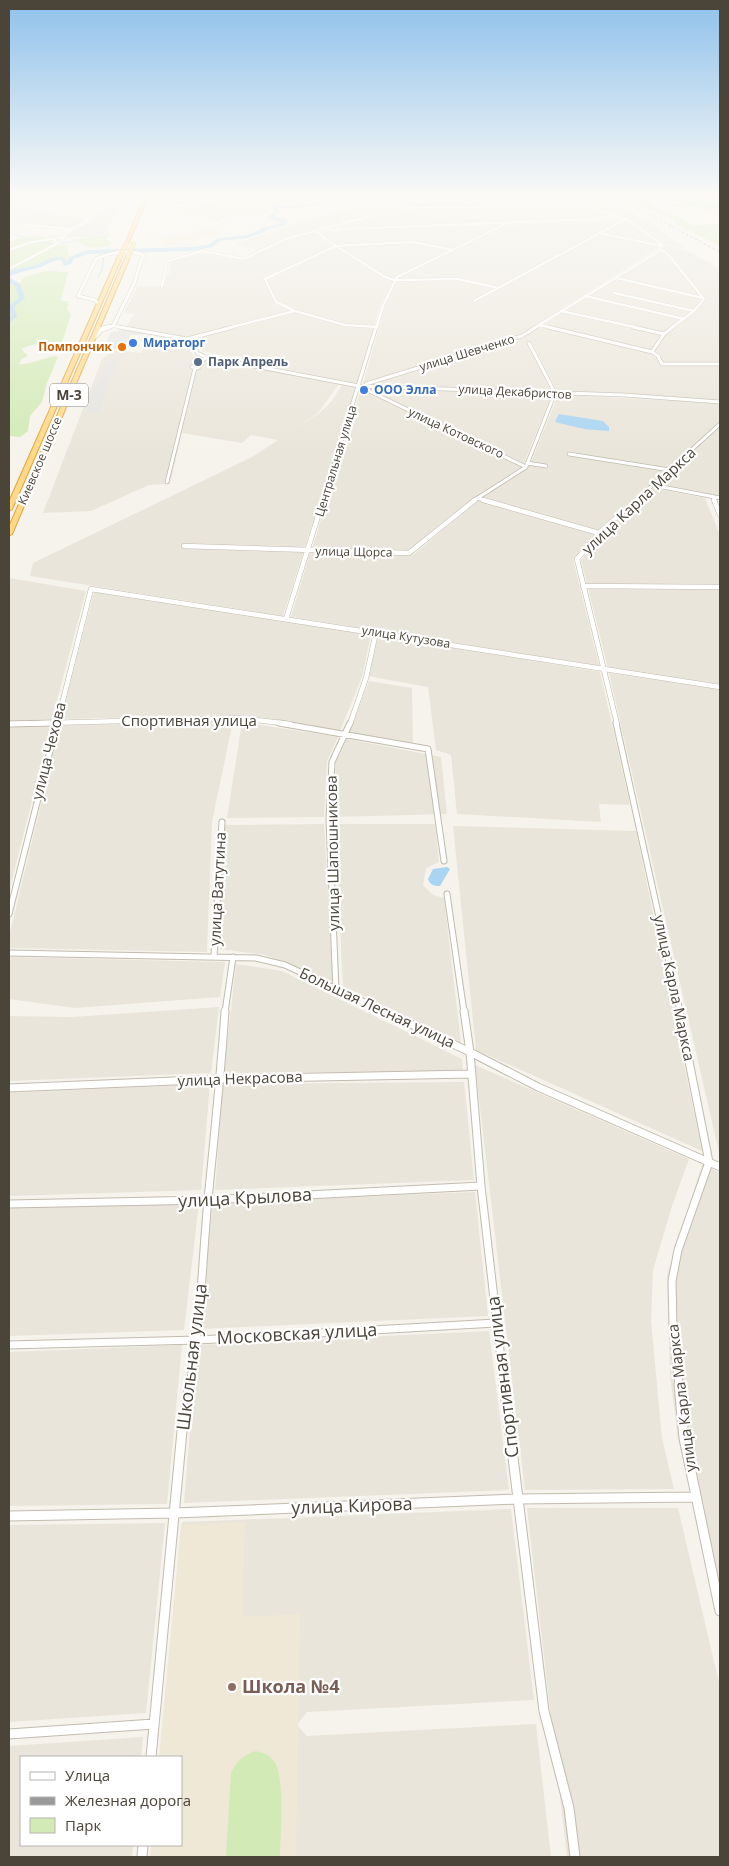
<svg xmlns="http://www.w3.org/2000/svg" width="729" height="1866" font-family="'Open Sans',sans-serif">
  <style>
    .residential { fill: #eae5da }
    .commercial { fill: #f7ead8 }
    .industrial { fill: #e6e2dd }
    .education { fill: #efe8d6 }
    .green { fill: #d2eab5 }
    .parking { fill: #e5e3e0 }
    .water { fill: #a9d4f2 }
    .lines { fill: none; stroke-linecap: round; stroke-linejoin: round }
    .stream { stroke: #a9d4f2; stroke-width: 1 }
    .river { fill: #a9d4f2; fill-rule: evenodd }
    .minor-far5-casing { stroke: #c2bbae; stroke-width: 3 }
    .minor-far4-casing { stroke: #c2bbae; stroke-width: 4.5 }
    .minor-far3-casing { stroke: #c2bbae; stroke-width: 5.5 }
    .minor-far2-casing { stroke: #c2bbae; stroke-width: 7 }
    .minor-far1-casing { stroke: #c2bbae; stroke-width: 9 }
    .minor-casing { stroke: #c2bbae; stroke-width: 11 }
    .tertiary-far1-casing { stroke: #c2bbae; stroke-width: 4 }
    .tertiary-casing { stroke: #c2bbae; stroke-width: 5.5 }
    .trunk-casing { stroke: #e0a43c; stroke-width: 2 }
    .minor-far5 { stroke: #fff; stroke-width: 2.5 }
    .minor-far4 { stroke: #fff; stroke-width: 3 }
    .minor-far3 { stroke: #fff; stroke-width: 4.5 }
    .minor-far2 { stroke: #fff; stroke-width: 5 }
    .minor-far1 { stroke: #fff; stroke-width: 7 }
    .minor { stroke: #fff; stroke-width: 9 }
    .tertiary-far1 { stroke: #fff; stroke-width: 3 }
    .tertiary { stroke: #fff; stroke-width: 4.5 }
    .trunk { fill: #ffd985; fill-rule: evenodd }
    .rail { stroke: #9a9a9a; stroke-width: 1; stroke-dasharray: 2.5 2.5; stroke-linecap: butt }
    .trunk-bridge-casing { stroke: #e0a43c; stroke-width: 5; stroke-linecap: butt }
    .trunk-bridge { stroke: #ffd985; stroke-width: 4.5 }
    .shop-dot { fill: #3f7fe0; stroke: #fff; stroke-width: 2 }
    .food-dot { fill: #e8710a; stroke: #fff; stroke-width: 2 }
    .service-dot { fill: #5c6f8a; stroke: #fff; stroke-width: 2 }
    .education-dot { fill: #8d6e63; stroke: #fff; stroke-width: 2 }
    .labels { text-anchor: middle; stroke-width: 4.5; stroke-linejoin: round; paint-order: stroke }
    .far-shop-label { font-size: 12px; font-weight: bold; fill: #366cbe; stroke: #fff; text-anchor: start }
    .far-food-label { font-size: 12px; font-weight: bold; fill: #c56008; stroke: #fff; text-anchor: end }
    .far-street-label { font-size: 12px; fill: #4b4439; stroke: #fff }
    .far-service-label { font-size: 12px; font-weight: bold; fill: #4e5e75; stroke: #fff; text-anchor: start }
    .shield { fill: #fff; stroke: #817c74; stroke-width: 1 }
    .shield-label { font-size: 14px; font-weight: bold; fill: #4b4439 }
    .street-label { font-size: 15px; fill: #4b4439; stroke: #fff }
    .near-street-label { font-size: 18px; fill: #4b4439; stroke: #fff }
    .near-education-label { font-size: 18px; font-weight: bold; fill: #785e54; stroke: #fff; text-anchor: start }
  </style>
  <rect width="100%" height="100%" fill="#f6f3ec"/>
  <path class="residential" d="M193,194H253L163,207L159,204L160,201Z
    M265,194H371L359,197L341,196L306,202H291L269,207L265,209L270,212L221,219L216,221L199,214L190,216L173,208Z
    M422,194H528L532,197L482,199L421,198Z
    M593,196L646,220L685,249L667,245L631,220L572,198Z
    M570,201L618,217L328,228L373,217L370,215L314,229L284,239L261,250L235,244L291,225L301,220L354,209L388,206L398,210L546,207Z
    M622,220L662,245L519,336L363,384L385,306L398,278L505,225Z
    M500,225L396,277L380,306L357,385L202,351L194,339L127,326L134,314L124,313L137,287L162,286L171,270L169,262L193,256L198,253L244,261L286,240L312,232Z
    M666,246L688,251L720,269V400L558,392L532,343L529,342L527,343L551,392L369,385L523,338Z
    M148,335L184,341L190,345L193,355L202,357L339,384L318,413L296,428L318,414L331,402L342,385L356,387L283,616L30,576L33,563L252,457L278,440L251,435L242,443L182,433L170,484L149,485L91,511L43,513L102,359L115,350L141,353Z
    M387,387L552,394L524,463L366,388Z
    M361,389L513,462L522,466L474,498L409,551L312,549Z
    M558,395L720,403V497L649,484L597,531L482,498L530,465Z
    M653,488L705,498L720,535V585L587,584L581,560L603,534Z
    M478,501L594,534L573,559L599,666L291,617L310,553L413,555Z
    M9,578L86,591L52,719L9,721Z
    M588,588L720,589V684L608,668Z
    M94,592L371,634L362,677L340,731L239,715L61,719Z
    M379,635L600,672L630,805L599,804L601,822L457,814L451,755L436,750L428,687L367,676Z
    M609,673L720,689V1157Z
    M369,681L412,688L413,743L349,733Z
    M233,721L212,822L207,952L9,948V937L60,725Z
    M242,722L338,737L327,761L324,817L227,818Z
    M51,725L9,892V727Z
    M347,739L441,757L447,814L334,817L336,762Z
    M324,824L333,982L265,955L220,949L223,825Z
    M335,824H435L439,862L426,868L423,885L433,895L444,898L461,1043L343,986Z
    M453,826L636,831L702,1151L476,1050Z
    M9,957L225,962L220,997L75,1008L9,999Z
    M236,964L282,971L462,1059L463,1071L224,1073Z
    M219,1007L211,1073L9,1081V1016L72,1017Z
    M475,1065L689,1159L672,1206L653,1270L651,1321L662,1438L674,1489L525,1490Z
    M464,1082L474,1180L215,1190L223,1084Z
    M210,1084L201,1190L9,1196V1093Z
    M702,1165L720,1173V1611L678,1439L670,1376L667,1275Z
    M475,1192L488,1316L199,1329L213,1203Z
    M199,1203L184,1330L9,1336V1208Z
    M489,1331L509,1490L184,1503L197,1345Z
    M182,1345L167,1504L9,1506V1352Z
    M527,1508H678L720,1687V1857H567Z
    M511,1509L534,1700L307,1712L297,1725L307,1736L536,1724L551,1857H152L181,1845V1757H161L182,1522Z
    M165,1523L146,1713L9,1722V1525Z
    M143,1737L141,1757H21V1845H133L132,1857H9V1746Z"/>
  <path class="commercial" d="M209,229L221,234L166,247L161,239Z"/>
  <path class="industrial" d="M24,194H132L130,198H119L116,202L98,200L71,205L25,198Z
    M110,204L127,205L120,207L104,233L89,237H66L75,229L100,215Z
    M18,207L76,218L85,220L71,228H49L9,220L13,218L9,217V210Z"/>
  <path class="education" d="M245,1522L242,1617L300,1614L296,1857H150L151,1845H181V1757H159L181,1525Z"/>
  <path class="green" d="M684,194H690L720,206V216L696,206L672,207L671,204H685L672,199L674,196L690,197Z
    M632,197L644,199L663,212L671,213L695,226L720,223V246L676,224L671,218L625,199Z
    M108,234L110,236L106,237V240L112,243C100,251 86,248 74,240Z
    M33,236L51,238L54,245L68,246V254L72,258L71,262L64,264L62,259C49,256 47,264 36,267C25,270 17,267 9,275V242L23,237Z
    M46,271L68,272L61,300L69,302L67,310L71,314L62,343L31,345L21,349L28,356L22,359L19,364C32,365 51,354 58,357L47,383L42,402L30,416L28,431L20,437L9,436V279L10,283L18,285L24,277Z
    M256,1751C263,1753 268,1754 273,1760C286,1774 280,1836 280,1857H226L231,1773C237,1761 243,1755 256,1751Z"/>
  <path class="parking" d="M126,330L147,334L130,335L126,346H121L120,349H103L111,332Z
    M111,359H118L99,413H86L88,409H83L93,386L96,385L105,363Z"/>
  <path class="water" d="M559,414L603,421L609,427V431L584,429L555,422Z
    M447,867L450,869L440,886C434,886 430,885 428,879L433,869Z"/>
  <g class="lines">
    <path class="stream" d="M713,194L720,197
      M386,197L388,194
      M9,232L33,241
      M36,242L53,244
      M57,244L76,241
      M101,251V255
      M104,251L109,248L107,246
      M98,277L102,269L104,256"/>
    <path class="river" d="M569,194H575L556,203L543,199L542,204L537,205L489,202L475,206L440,205L415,207L399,201H392L385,198H373L364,202H344L342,200L331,199L318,205L295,208H277L280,212L274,216L288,220L286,225L266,230L265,232L247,238L220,241L212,247L193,251L88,254L74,259L71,264L64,266L61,260C51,260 46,266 37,268C26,271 19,272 9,277V272C17,267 24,268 33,266C45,263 51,255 65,258L67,262L70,257L87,250L193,247L208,245L216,239L246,235L260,230L261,228L282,223L271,219L268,216L275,212L272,208L274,205C298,203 308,208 330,196L346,200H363L372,195L386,196L393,198H402L416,204L440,203L475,204L489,200L537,203L539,197H547L556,200Z
      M9,277L20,284L25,298L14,307L17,316L9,323V318L11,316L9,306L19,298L15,286L9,283Z"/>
    <defs>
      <path id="minor-far5" d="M458,194H490
        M162,208L160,212L209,226L230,218
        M9,228L29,225L72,229L85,223L106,204L143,203
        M370,228L572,220
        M316,230L325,239L385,277L394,280
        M599,233L662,246
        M9,250L32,242L64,237L72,229
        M661,250L667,253L704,299L694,311L671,328
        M9,269L60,242L64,237
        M616,278L703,298
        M394,280L458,279L498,288
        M162,286L166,267L165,263L168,261L202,251L244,259L286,239L370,216
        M614,293L694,311
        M585,296L684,319
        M474,301L626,219
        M561,311L639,328
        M539,325L553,328
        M113,326L126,328
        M377,327L345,325L295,311L276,302L265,279L336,246L412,242L453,250
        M228,328L295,311
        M376,328L383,306L397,277L506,224
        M534,328L661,250L662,245L630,221L569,200L580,195L587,196"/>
      <path id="minor-far4" d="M119,327L187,339L194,343L197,353L206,357L359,386L624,395L720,402
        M548,327L652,352
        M633,327L664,334
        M673,327L664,334L652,352L658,356L662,364H720
        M187,339L233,327
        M198,365L200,366L198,368L192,367L208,357
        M366,384L522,336L536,327
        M361,387L526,467
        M569,454L670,470
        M527,463L546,466
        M526,467L555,393L529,343
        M167,482L195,368
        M652,485L720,498
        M713,496L715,501
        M477,498L487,501
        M323,501L376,327
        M473,501L526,467
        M635,501L720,424"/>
      <path id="minor-far3" d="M483,500L599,533
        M714,500L720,515
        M184,546L409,553L475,500
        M583,586L720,587
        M286,619L323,500
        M9,724L238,718L290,724
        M57,724L91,589L720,687
        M350,724L366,678L376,632
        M617,724L577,559L599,533L636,500"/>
      <path id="minor-far2" d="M279,723L428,749L444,861
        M616,723L680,1012
        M9,724L52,723
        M447,894L464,1012
        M9,914L57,723
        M9,953L256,958L285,965L386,1012
        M214,956L222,822
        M336,991L329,820L332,762L350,723
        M225,1012L233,957"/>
      <path id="minor-far1" d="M383,1011L470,1052L538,1087L720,1167
        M464,1011L470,1052L481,1186L504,1385
        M9,1088L221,1079L472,1074
        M9,1204L208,1200L481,1186
        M9,1345L198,1340L496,1323
        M190,1385C201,1324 202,1262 208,1200C214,1137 221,1074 225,1011
        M679,1385L673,1328L672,1281L678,1250L709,1162L679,1011"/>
      <path id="minor" d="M504,1384L544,1711L569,1808L575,1857
        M679,1384L684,1438L720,1611
        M9,1516L175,1513L518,1499L695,1497
        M9,1734L154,1724
        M151,1757L182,1431L190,1384
        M142,1857L143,1845"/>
      <path id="tertiary-far1" d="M146,213L156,209L257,194
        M99,304L95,300L78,296L96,259C110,252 128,249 143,255L134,284L113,326L105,328"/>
      <path id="tertiary" d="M94,337L102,329L109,327"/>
      <path id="trunk" d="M145,194H149L128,244L125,245Z
        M118,256L122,257L12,509L9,511V502Z
        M126,256L130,257L12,534L9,536V527Z"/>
    </defs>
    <use href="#minor-far5" class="minor-far5-casing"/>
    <use href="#minor-far4" class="minor-far4-casing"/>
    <use href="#minor-far3" class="minor-far3-casing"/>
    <use href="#minor-far2" class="minor-far2-casing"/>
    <use href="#minor-far1" class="minor-far1-casing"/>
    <use href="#minor" class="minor-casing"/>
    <use href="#tertiary-far1" class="tertiary-far1-casing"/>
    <use href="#tertiary" class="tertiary-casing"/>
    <use href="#trunk" class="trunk-casing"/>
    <use href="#minor-far5" class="minor-far5"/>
    <use href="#minor-far4" class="minor-far4"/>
    <use href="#minor-far3" class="minor-far3"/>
    <use href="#minor-far2" class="minor-far2"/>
    <use href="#minor-far1" class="minor-far1"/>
    <use href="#minor" class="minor"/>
    <use href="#tertiary-far1" class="tertiary-far1"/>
    <use href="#tertiary" class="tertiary"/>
    <use href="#trunk" class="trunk"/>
    <path class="rail" d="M611,194L720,252
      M696,194L720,203"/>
    <defs>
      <path id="trunk-bridge" d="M120,257L126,244
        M128,257L134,243"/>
    </defs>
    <use href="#trunk-bridge" class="trunk-bridge-casing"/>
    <use href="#trunk-bridge" class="trunk-bridge"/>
  </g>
  <linearGradient id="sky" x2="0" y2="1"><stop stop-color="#8fc1ec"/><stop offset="0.43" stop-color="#fbfaf6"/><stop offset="1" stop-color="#fbfaf6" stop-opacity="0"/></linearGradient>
  <rect width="729" height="455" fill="url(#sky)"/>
  <g class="shop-dot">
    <circle cx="133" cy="343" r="5"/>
    <circle cx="364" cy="390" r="5"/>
  </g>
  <circle class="food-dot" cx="122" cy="347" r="5"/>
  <circle class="service-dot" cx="198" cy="362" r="5"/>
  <circle class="education-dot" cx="232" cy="1687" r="5"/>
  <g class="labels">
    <g class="far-shop-label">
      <text x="143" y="347">Мираторг</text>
      <text x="374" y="394">ООО Элла</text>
    </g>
    <g class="far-food-label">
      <text x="112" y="351">Помпончик</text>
    </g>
    <g class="far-street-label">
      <text transform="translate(467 353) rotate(-17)" y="4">улица Шевченко</text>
      <text transform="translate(515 392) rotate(3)" y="4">улица Декабристов</text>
      <text transform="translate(456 433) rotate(25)" y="4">улица Котовского</text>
      <text transform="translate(40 461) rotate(-67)" y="4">Киевское шоссе</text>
      <text transform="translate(336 461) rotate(-73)" y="4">Центральная улица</text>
      <text transform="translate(354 552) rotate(1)" y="4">улица Щорса</text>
      <text transform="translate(406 637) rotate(9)" y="4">улица Кутузова</text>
    </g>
    <g class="far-service-label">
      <text x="208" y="366">Парк Апрель</text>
    </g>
    <rect class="shield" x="50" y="383.5" width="38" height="23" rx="4"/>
    <g class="shield-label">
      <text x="69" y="400">М-3</text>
    </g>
    <g class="street-label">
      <text transform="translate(639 501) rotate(-43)" y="5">улица Карла Маркса</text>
      <text x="189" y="726">Спортивная улица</text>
      <text transform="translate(49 751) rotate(-76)" y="5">улица Чехова</text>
      <text transform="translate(333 853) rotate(-91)" y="5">улица Шапошникова</text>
      <text transform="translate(218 889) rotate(-87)" y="5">улица Ватутина</text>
      <text transform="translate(674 988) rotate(78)" y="5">улица Карла Маркса</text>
      <text transform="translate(377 1008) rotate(25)" y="5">Большая Лесная улица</text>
      <text transform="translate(240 1079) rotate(-2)" y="5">улица Некрасова</text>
      <text transform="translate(682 1398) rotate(-97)" y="5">улица Карла Маркса</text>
    </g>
    <g class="near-street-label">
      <text transform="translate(245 1198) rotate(-3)" y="6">улица Крылова</text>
      <text transform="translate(297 1334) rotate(-3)" y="6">Московская улица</text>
      <text transform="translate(192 1357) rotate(-83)" y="6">Школьная улица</text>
      <text transform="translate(503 1377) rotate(-97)" y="6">Спортивная улица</text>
      <text transform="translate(352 1506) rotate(-2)" y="6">улица Кирова</text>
    </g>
    <g class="near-education-label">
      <text x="242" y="1693">Школа №4</text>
    </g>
  </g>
  <rect width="729" height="1866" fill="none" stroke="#4b4439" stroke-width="20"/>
  <rect x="20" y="1756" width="162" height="90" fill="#ffffff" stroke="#b7b4b0"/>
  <rect x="30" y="1772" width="25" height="8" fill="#ffffff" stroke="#b7b4b0"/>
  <text x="65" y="1781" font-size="15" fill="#4b4439">Улица</text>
  <rect x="30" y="1797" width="25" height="8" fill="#9a9a9a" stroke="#b7b4b0"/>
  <text x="65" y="1806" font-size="15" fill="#4b4439">Железная дорога</text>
  <rect x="30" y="1818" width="25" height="15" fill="#d2eab5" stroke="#b7b4b0"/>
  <text x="65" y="1831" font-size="15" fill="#4b4439">Парк</text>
</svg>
